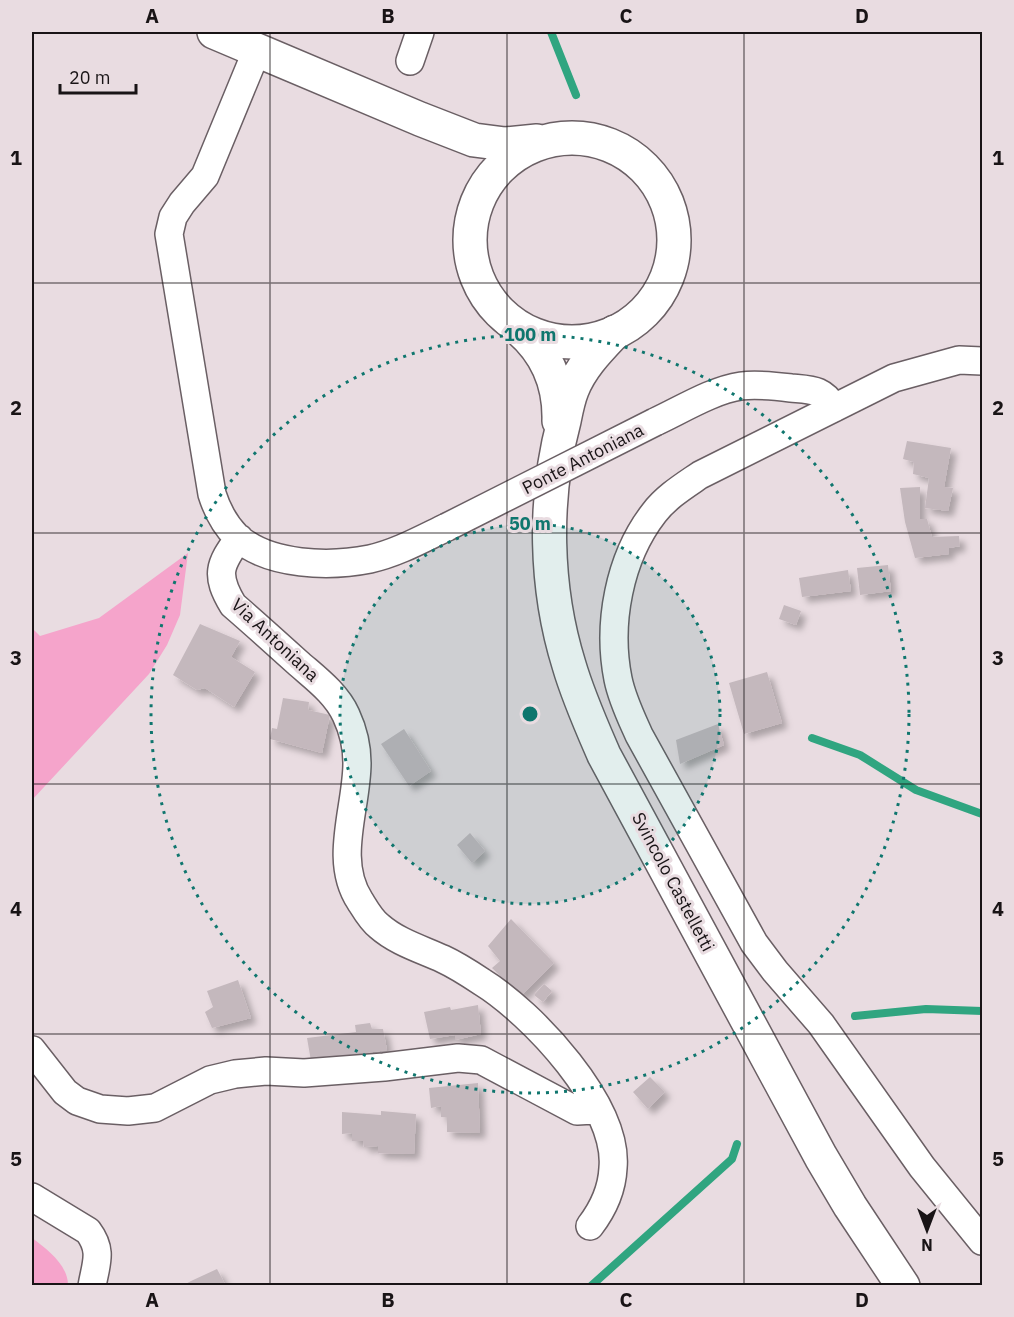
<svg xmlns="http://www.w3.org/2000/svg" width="1014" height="1317" font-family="'IBM Plex Sans',sans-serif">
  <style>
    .green { fill: #f5a4cb }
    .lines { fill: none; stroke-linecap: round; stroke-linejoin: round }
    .stream { stroke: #30a580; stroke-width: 8 }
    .building { fill: #c4b8bd; filter: url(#shadow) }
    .minor-casing { stroke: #6a5f64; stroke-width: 30 }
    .tertiary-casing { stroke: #6a5f64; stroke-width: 36 }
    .primary-casing { stroke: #6a5f64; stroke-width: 36 }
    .minor { stroke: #fff; stroke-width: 27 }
    .tertiary { stroke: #fff; stroke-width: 33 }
    .primary { stroke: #fff; stroke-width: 33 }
    .minor-bridge-casing { stroke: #6a5f64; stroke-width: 30; stroke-linecap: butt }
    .minor-bridge { stroke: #fff; stroke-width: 27 }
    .grid { fill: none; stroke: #191416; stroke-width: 1.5; stroke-opacity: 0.55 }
    .ring { fill: none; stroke: #0f766e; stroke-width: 3; stroke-dasharray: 3 6 }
    .labels { text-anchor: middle; stroke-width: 6; stroke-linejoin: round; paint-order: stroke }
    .street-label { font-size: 18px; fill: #191416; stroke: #e9dce1 }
    .centre { fill: #0f766e; stroke: #e9dce1; stroke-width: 3 }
    .ring-label { font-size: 18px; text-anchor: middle; font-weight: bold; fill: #0f766e; stroke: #e9dce1; stroke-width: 6; stroke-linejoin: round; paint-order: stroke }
    .neatline { fill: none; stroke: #191416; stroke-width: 2 }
    .grid-label { font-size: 20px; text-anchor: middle; font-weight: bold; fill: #191416 }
  </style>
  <defs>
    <filter id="shadow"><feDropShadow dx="5.5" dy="5.5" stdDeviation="3" flood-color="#0004"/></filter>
  </defs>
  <rect width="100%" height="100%" fill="#e9dce1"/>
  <path class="green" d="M188,553L180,615L167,645L149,674L32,800V628L40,636L99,618Z
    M32,1238C47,1249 68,1265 68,1285H32Z"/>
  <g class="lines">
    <path class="stream" d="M551,32L576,95
      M812,738L860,755L916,790L982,814
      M855,1016L926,1009L982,1011
      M591,1286L732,1159L737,1144"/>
  </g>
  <path class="building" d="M907,441L951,448L944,487L953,488L948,511L925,508L929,478L913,474L914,462L903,459Z
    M920,487V519H927L932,537L959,536L960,546L949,548V554L915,558L905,522L900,488Z
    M888,565L891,591L860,595L857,568Z
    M848,570L851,591L802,597L799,578Z
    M784,605L801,611L796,625L779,619Z
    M200,624L240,641L231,657L255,672L234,707L205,688L197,690L173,675Z
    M767,672L782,723L744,734L729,683Z
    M283,698L309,702L308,710L330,715L322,753L270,739L272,728L277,729Z
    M718,724L724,745L680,764L676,740Z
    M404,729L431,771L409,786L381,744Z
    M470,833L485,851L472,863L457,845Z
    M511,919L554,963L521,996L492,968L500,961L488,946Z
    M238,980L251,1018L212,1028L205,1012L213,1007L207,991Z
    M544,984L552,991L543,1002L534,995Z
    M478,1005L481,1034L455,1040V1035L430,1039L424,1012L450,1007L451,1010Z
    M370,1023L372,1029H383L387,1050L311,1061L307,1038L356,1032L355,1025Z
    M650,1077L665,1092L648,1109L633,1092Z
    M478,1083L480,1133L447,1132V1117H441V1106L431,1108L429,1088Z
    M381,1111L416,1114L414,1154L378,1153V1146L364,1147L363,1141H352V1133L342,1134V1112L381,1115Z
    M217,1269L226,1286H182L191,1281Z"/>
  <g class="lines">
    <defs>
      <path id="minor" d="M257,50L205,176L182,203L173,217L169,234L212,494C217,510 225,525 237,537C269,566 330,567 370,559C397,553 422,539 447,527
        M410,61L420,32
        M982,361L959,360L894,378L700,475C684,486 666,497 654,513C619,558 607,624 618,679C622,699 631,717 639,735L754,943L775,971L821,1024L922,1167L982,1241
        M655,422C681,410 713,390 741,386C757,384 775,386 791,388C812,390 823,389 834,408
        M239,538C219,565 215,575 233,605C255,624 276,643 297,662C315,678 336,693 346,715C353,730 357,746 357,763C357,808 333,860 360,901C365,909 371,920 379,926C397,942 421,949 443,959C456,965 470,974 482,982C532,1013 619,1105 613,1168C612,1190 603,1209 590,1226
        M32,1050L65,1092L77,1101L100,1109L128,1111L155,1108L210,1080L235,1074L266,1071L304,1073L384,1067L458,1058L481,1060L577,1111L594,1110L597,1106
        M32,1197L88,1231C103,1251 96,1263 92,1286"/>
      <path id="tertiary" d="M214,32L420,119L474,140L505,144L537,141
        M470 240a102 102 0 1 1 204 0a102 102 0 1 1-204 0Z"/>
      <path id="primary" d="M519,329C547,353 560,384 559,421
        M615,332C598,350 581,367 572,390C568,400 566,411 564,421C543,499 545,588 569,665C578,696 591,725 604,755L821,1157L850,1206L903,1286"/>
    </defs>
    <use href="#minor" class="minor-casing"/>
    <use href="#tertiary" class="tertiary-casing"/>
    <use href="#primary" class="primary-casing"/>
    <use href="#minor" class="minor"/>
    <use href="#tertiary" class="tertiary"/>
    <use href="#primary" class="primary"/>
    <defs>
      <path id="minor-bridge" d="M447,527L655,422"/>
    </defs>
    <use href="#minor-bridge" class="minor-bridge-casing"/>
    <use href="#minor-bridge" class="minor-bridge"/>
  </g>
  <path class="grid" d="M270,32V1286M507,32V1286M744,32V1286M32,283H982M32,533H982M32,784H982M32,1034H982"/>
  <circle cx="530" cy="714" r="190" fill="#0f766e" fill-opacity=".12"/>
  <g class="ring">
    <circle cx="530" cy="714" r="190"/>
    <circle cx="530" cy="714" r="379"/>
  </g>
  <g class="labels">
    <g class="street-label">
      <text transform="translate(583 459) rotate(-27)" y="6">Ponte Antoniana</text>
      <text transform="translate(275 640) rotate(43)" y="6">Via Antoniana</text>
      <text transform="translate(673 882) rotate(62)" y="6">Svincolo Castelletti</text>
    </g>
  </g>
  <circle cx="530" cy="714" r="9" class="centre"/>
  <g class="ring-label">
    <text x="530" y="341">100 m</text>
    <text x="530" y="530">50 m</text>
  </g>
  <rect width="1014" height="1317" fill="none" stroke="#e9dce1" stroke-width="66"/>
  <g transform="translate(927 1230) rotate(180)" stroke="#e9dce1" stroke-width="4.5" paint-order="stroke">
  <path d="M0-4.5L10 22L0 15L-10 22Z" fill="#191416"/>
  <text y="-9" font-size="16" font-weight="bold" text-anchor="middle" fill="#191416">N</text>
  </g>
  <path d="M60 84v9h76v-9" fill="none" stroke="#191416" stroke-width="3"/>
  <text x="69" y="84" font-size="18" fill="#191416" stroke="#e9dce1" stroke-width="4.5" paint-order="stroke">20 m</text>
  <rect x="33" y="33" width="948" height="1251" class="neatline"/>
  <g class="grid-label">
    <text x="152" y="23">A</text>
    <text x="388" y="23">B</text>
    <text x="626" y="23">C</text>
    <text x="862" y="23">D</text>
    <text x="16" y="165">1</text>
    <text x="998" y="165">1</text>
    <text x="16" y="415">2</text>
    <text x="998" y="415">2</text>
    <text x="16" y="665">3</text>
    <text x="998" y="665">3</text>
    <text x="16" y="916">4</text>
    <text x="998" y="916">4</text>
    <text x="16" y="1166">5</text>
    <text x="998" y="1166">5</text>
    <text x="152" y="1307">A</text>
    <text x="388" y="1307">B</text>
    <text x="626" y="1307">C</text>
    <text x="862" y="1307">D</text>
  </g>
</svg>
